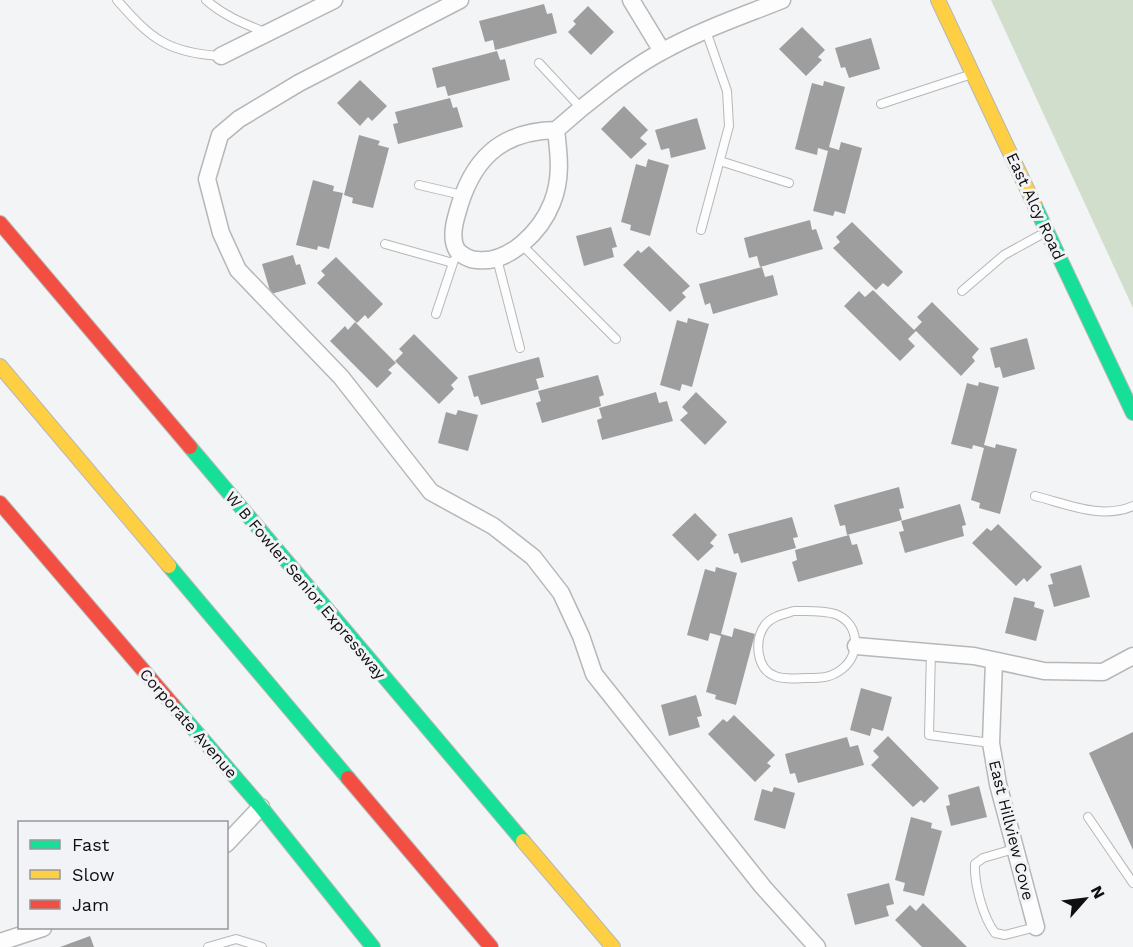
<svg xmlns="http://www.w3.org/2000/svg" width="1133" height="947" font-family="'Work Sans',sans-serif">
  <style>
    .green { fill: #d1decb }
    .building { fill: #9e9e9f }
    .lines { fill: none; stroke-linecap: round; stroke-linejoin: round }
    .lane-casing { stroke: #b6b7b8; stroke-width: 10 }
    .street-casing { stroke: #b6b7b8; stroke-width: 19 }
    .fast-casing { stroke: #b6b7b8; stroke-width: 16 }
    .slow-casing { stroke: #b6b7b8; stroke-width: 16 }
    .jam-casing { stroke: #b6b7b8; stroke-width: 16 }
    .lane { stroke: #fdfdfe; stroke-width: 8 }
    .street { stroke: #fdfdfe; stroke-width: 16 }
    .fast { stroke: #16e098; stroke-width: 14 }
    .slow { stroke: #ffcf43; stroke-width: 14 }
    .jam { stroke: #f24e42; stroke-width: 14 }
    .labels { text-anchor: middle; stroke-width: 6; stroke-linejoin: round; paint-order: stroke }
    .street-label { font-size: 16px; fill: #0f0f10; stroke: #f2f3f6 }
  </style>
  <rect width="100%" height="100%" fill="#f3f4f5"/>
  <path class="green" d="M991,0H1133V308Z"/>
  <path class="building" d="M544,4L547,14L552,13L557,33L495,50L493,40L485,42L479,21Z
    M588,6L614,32L591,55L568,32L576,24L573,21Z
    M802,27L825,50L818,57L822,60L806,76L779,49Z
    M871,38L880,69L849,78L845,67L841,68L835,48Z
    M497,51L500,60L505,59L510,80L448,96L445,86L437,88L432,68Z
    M360,80L387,106L372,121L368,117L360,126L337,103Z
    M824,81L845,87L829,147L839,150L841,142L862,148L845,214L835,211L833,216L813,211L828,151L818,148L817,155L795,149L812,83L823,86Z
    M450,98L453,108L457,107L463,127L398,144L393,124L398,123L395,112Z
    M624,106L648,130L640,138L647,144L631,159L601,129Z
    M697,118L706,149L671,158L669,148L661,150L655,130Z
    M359,135L380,141L378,145L389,148L373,208L352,203L353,198L344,195Z
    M648,159L669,165L650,236L630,230L631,225L621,222L636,164L646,167Z
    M313,180L334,186L333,191L343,193L329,249L318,246L317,250L296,245Z
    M810,220L812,230L816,229L823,249L760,267L757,256L749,258L744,238Z
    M852,222L903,272L888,287L883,283L876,290L833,248L840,242L836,237Z
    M611,227L617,247L612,248L614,257L584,266L576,236Z
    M649,246L690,286L682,293L686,297L670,312L623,265L638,250L641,253Z
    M293,255L296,265L300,264L306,284L271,294L262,264Z
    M336,257L383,304L368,319L365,315L357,323L317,283L325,275L321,271Z
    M762,267L765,277L773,275L778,295L713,314L710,303L705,305L699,284Z
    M873,290L914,330L922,322L917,317L932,302L979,349L972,357L975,361L961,376L916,331L908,339L915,346L900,361L844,306L859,291L865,297Z
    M688,318L709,324L692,387L682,384L680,391L660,385L677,320L687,323Z
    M355,322L396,363L388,370L392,373L377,388L330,341L345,326L348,330Z
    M414,334L458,378L451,385L454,389L439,404L395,361L403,353L399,349Z
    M1027,338L1035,369L1003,378L1000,367L995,368L990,348Z
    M539,357L544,377L536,379L539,389L481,405L478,396L474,397L468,376Z
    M598,375L604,395L599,397L601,406L542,423L536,403L541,401L538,391Z
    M979,382L999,387L984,445L995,448L996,444L1017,449L1000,514L979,508L980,503L971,500L984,448L973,445L972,449L951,444L967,383L978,386Z
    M656,392L659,403L667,401L673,421L602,440L597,420L602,418L599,408Z
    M696,392L727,422L705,445L680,420L688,413L682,407Z
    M458,410L478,415L468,451L438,443L446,412L456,415Z
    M899,487L904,508L899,509L902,520L847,535L845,525L840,526L834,505Z
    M960,504L966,525L962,526L964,536L905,553L899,532L904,531L901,521Z
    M695,513L717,535L710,543L714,546L698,561L672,535Z
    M792,517L798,537L793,538L796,548L741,563L738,553L734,554L728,534Z
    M998,524L1042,567L1027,582L1024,578L1016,586L972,543L987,528L991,531Z
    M849,535L852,545L857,544L863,564L798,582L792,562L797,560L795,550Z
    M1081,565L1090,597L1054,607L1048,585L1053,584L1050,574Z
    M716,567L737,573L721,634L732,637L734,628L755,634L736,705L715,699L716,695L706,692L721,636L710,633L708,641L687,635L705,569L715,572Z
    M1014,597L1035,602L1034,607L1044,610L1036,641L1005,633Z
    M861,688L892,697L883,731L872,728L870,736L850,730Z
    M696,695L702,716L697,717L700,727L669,736L661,705Z
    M734,715L775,755L767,763L771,766L755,782L708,734L723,719L727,722Z
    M1133,732V850L1089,753Z
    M888,736L939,788L924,803L921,800L913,807L871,765L879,757L873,751Z
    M847,737L850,747L858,745L864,765L798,783L795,773L790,774L785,754Z
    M979,786L987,817L951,826L946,806L950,805L948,795Z
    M774,787L795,793L785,829L754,820L762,789L772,792Z
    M911,817L932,823L931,828L942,831L924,896L903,891L905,883L895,880Z
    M889,883L894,904L886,906L889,916L855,925L847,894Z
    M923,903L967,947H922L895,920L910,905L916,911Z
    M90,936L94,947H60Z"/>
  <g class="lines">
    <defs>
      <path id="lane" d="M117,0C151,39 168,53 221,56
        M206,0C224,16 245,24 267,33
        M539,63L581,108
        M881,104L969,75
        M720,161L789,183
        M419,185L462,195
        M701,230L729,126L727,91L706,31
        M385,244L453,263
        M521,244L616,339
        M497,259L520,348
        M962,291L1004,255L1044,233
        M436,314L454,260
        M1035,496C1067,504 1102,520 1133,506
        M794,611C807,611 822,610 835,614C860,623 861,655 842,669C831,678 821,678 807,678C798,678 784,680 775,676C756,669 754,640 765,625C772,616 784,614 794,611Z
        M931,651L929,735L991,743
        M1088,817L1133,883
        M1014,849L983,858L975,864C974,884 983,917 995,933L1005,935L1036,927
        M208,947L236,939L262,947"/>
      <path id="street" d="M460,0L299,83L239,119L220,135L207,179L221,233L238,270L341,377L431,492L493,526L533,557L561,593L581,636L594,674L763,887L817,947
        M631,0L662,51
        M221,56L334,0
        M556,130C559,155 562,179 552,203C541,231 509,264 477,260C470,260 461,255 457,250C451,240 454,224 457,214C471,161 499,131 556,130C584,105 630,68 663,51C701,30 742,16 782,0
        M856,646L974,656L1044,671L1103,672L1133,656
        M994,661L991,743L998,784L1036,927
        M226,844L261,807
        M0,942L43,928"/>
      <path id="fast" d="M1035,206L1133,413
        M190,447L523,841
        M169,566L348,778
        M173,705L261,807L373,947"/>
      <path id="slow" d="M938,0L1035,206
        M0,366L169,566
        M523,841L613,947"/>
      <path id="jam" d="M0,223L190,447
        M0,503L173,705
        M348,778L491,947"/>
    </defs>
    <use href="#lane" class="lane-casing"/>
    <use href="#street" class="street-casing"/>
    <use href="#fast" class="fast-casing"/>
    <use href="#slow" class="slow-casing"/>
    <use href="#jam" class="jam-casing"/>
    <use href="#lane" class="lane"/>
    <use href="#street" class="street"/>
    <use href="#fast" class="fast"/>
    <use href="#slow" class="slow"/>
    <use href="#jam" class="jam"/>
  </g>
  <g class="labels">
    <g class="street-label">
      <text transform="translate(1036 206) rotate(65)" y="6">East Alcy Road</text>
      <text transform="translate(306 585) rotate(50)" y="6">W B Fowler Senior Expressway</text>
      <text transform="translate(189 723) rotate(49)" y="6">Corporate Avenue</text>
      <text transform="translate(1012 830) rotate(76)" y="6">East Hillview Cove</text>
    </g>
  </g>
  <rect x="18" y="821" width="210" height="108" fill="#f2f3f6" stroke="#97989a" stroke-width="1.5"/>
  <rect x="30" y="840" width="30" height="9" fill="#16e098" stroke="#97989a" stroke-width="1.5"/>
  <text x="72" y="851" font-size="18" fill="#0f0f10">Fast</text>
  <rect x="30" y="870" width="30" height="9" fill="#ffcf43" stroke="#97989a" stroke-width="1.5"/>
  <text x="72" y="881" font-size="18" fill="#0f0f10">Slow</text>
  <rect x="30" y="900" width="30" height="9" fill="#f24e42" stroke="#97989a" stroke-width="1.5"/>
  <text x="72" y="911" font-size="18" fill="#0f0f10">Jam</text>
  <g transform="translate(1085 899) rotate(62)" stroke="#f2f3f6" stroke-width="4.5" paint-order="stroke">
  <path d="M0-4.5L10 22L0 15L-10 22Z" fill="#0f0f10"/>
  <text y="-9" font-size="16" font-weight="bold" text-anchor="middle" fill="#0f0f10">N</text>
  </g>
</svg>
